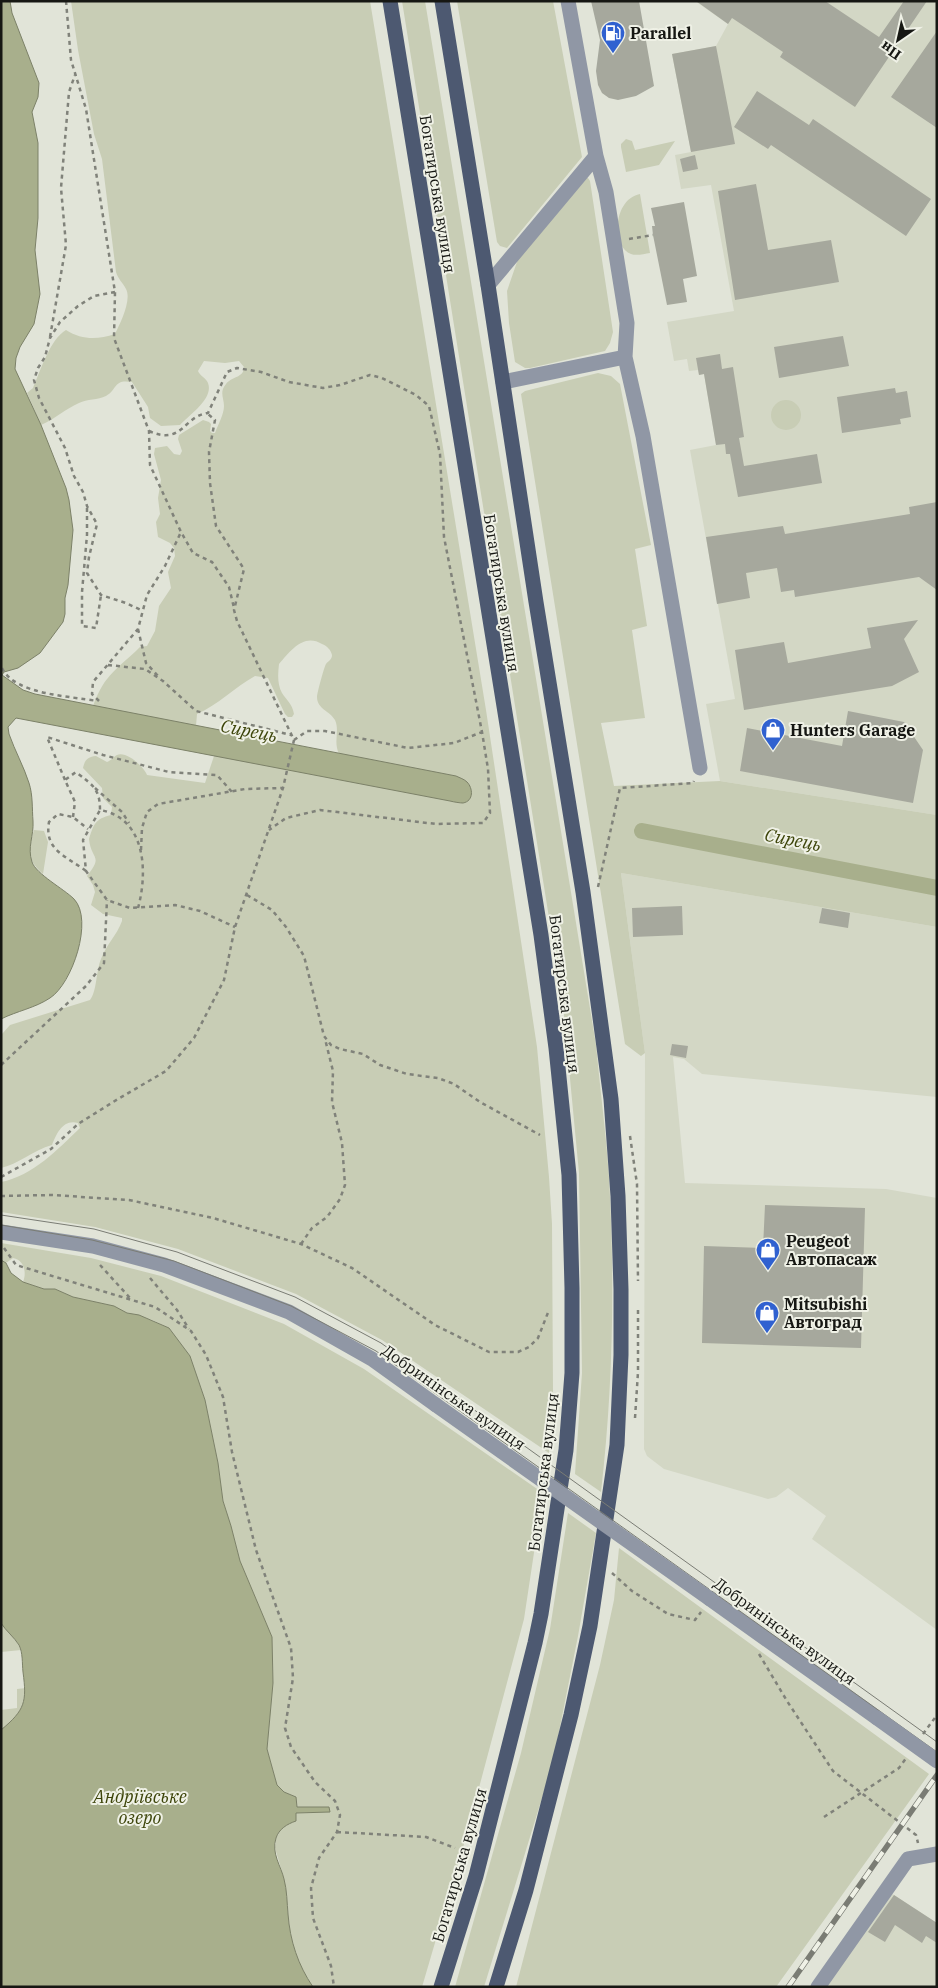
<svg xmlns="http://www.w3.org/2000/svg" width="938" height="1988" font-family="'IBM Plex Serif',serif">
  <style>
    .built { fill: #d3d7c5 }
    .green { fill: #c8cdb5 }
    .water { fill: #a8af8c; stroke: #7c8168 }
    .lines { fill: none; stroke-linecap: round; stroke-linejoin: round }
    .canal { stroke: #a8af8c; stroke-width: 16 }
    .building { fill: #a6a89d }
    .path { stroke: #80827a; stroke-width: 2.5; stroke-dasharray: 4 4; stroke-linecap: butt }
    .minor { stroke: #9097a5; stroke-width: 15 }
    .major { stroke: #4d5971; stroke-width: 15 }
    .tram { stroke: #7a7c74; stroke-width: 1 }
    .rail-casing { stroke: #7a7c74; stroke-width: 5.5 }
    .rail { stroke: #eff1e6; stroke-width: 4; stroke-dasharray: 11; stroke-linecap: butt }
    .minor-bridge { stroke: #9097a5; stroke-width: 15 }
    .labels { text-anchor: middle; stroke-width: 4; stroke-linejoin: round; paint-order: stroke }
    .poi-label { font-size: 16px; font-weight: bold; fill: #161713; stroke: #eff1e6; text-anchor: start }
    .street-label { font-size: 16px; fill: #161713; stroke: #eff1e6 }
    .water-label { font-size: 18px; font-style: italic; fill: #3d450a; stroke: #eff1e6 }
  </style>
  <rect width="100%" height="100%" fill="#e1e4d8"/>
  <path class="built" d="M695,1H937V815L720,781L706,704L735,699L690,450L716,445L704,374L699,375L698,370L689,371L687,359L674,361L667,322L734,311L711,185L681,189L675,155L691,152L672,54L716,46L728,24Z
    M621,873L937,927V1097L702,1074L684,1059L673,1057L685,1183L886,1189L937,1198V1630L812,1539L826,1516L788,1488L776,1497L768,1499L664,1469L647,1456L644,1449L645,1053Z
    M891,1893L937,1923V1987H826Z"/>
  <path class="green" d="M71,1H370L486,710L537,1047L549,1177L552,1224L553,1391L549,1453L382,1340L296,1294L178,1249L95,1227L1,1212V1182C33,1176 58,1149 80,1128L78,1123C63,1119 57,1133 52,1145C33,1150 19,1164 1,1168L2,1034L10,1025L90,1000C97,991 96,971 101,959C106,945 117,935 122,921V918L103,914L91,905L95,892L93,885L87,876C104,855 91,860 89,839C94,824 95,819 111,815L112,807L103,798L102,788L83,768C85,759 88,757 96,756L107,762C112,760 113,757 117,755C127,751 144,767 147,775L205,783L214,756L456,776L339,754C333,741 340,731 335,720C330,711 317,709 317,697C317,694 324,667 326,664C328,661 332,660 332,655C331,650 327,646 322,644C304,633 291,650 279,664C278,673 277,684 282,693C287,701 292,703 294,714L292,717H288L285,714L268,678L255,676C235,687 218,705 197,714L196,726L93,706C105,673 118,669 140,647L147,646L155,631L159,606L171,588L168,572L175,556L174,548L170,543L158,537L156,522L160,514L158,498L161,480L154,454L155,448L167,446L174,454L180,455L182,451L178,439L179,435L203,420L209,422L211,424L210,431L212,433H215C218,425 224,414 224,406C224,398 219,392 226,384C232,376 244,378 244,367L239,361L225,363L204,361L198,371C200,376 206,378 208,383C214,399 189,415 180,425L161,426L150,418L148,407L132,382C113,379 118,389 106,396C98,400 87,399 79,403C65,409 55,419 41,425L27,393L33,388C40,372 50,339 66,330C82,340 97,340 115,334C120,324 132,300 126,289C123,283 118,279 116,272L102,159L94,134L78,50Z
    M402,1H425L596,1045C600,1089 606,1133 609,1177C615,1282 613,1388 601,1492L575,1474L582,1373L579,1173L563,1005Z
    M457,1H553L582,157L507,248L500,246L497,242Z
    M626,139L632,141L635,150L675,141L659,165L626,172L621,147V144Z
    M586,178H588L590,181L613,332L610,343L605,351L530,368H525L515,362L509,323L507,291L518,259Z
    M640,194L650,253C644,254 636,256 631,254C611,247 613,199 640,194Z
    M598,373L611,376L620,384L651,545L635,549L647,626L632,630L645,718L601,723L614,786L720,781L937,815V927L621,873L645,1053L641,1056L625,1044L521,394L525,391Z
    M771 415a15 15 0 1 1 30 0a15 15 0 1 1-30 0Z
    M34,830L44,831L48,842L43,874C26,858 28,852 34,830Z
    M1,1243L91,1258L161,1276L284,1324L364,1369L543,1493L524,1619L464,1844L422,1987H313L303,1972L294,1950L290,1930L284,1879L275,1848L276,1838L280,1831L296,1813L329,1812V1807H296V1797L284,1792L277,1785L267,1749L273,1683L272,1637L240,1561L231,1526L223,1501L218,1463L205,1400L190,1356L169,1328L152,1320L127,1313L114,1306L73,1297L55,1289H44L23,1282C27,1272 24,1260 13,1258L6,1263L1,1260Z
    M568,1513L596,1533L578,1636L553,1762L484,1987H455L521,1753L550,1629Z
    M619,1548L929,1774L776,1987H516L600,1665L614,1600Z
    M1,1623L17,1642L21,1650L1,1652Z
    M26,1688C24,1710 18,1716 1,1730V1710L17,1708V1689Z"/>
  <path class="water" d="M1,1H10L12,13L39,83L38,97L32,112L38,143V218L35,250L40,294L34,324L20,347L16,358L15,369L41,425L66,488L69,500L73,530L68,585L65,598V614L63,622L40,653L18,668L4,672L2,675L23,690L35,694L456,776C460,778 464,779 467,782C473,788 474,801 463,803C460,803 454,802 450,801L16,718L8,727L9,734C15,751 24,767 29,783C33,795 32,809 33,821C34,836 27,847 32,862C36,874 64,889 74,899C94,920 72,984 50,998C35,1008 17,1011 1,1019Z
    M1,1260L6,1263L11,1273L23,1282L44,1289H55L73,1297L114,1306L127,1313L139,1315L169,1328L190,1356L205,1400L218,1463L223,1501L231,1526L240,1561L272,1637L273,1683L267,1749L277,1785L284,1792L296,1797L297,1807H329L330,1812L296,1813V1821C287,1824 279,1829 276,1838C271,1853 281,1866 284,1879C287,1890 287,1903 288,1914C290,1941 298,1965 313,1987H1V1730C25,1710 27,1702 23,1672C22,1663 23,1653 19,1645C14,1637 6,1631 1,1623Z"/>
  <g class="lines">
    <path class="canal" d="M642,831L937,888"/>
  </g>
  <path class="building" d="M591,1H639L654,86L636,96L618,100L609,98L602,93L598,85L596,71L600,40Z
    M696,1H825L879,37L904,1H927L855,107L780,57L783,52L732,18L728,24Z
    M937,31V128L891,97Z
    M716,46L735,144L691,152L672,54Z
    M757,91L809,125L813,119L931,199L906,236L771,145L768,149L734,127Z
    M695,155L698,169L683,172L680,159Z
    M756,184L768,250L831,240L839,282L735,300L718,191Z
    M684,202L697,276L683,279L687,302L667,305L653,235L652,226H655L651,208Z
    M843,336L849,366L779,378L774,347Z
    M720,354L722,369L733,367L744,437L739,438L744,466L817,454L822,483L738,497L730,454H726L725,444L716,445L704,374L699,375L696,358Z
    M895,388L896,393L907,391L911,417L900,419L901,424L842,433L837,397Z
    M937,502V590L919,577L795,597L794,590L781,592L777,568L746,573L750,598L717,604L706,537L783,526L785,534L910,514L909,507Z
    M918,620L904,639L919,672L892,686L744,710L735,650L784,642L788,663L871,648L867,628Z
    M848,711L904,722L923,750L913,803L740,771L747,728L842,746Z
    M682,906L683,935L633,937L632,908Z
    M822,908L850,913L848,928L819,923Z
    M672,1044L688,1046L686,1058L670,1055Z
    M765,1205L865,1208L861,1348L702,1343L704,1246L763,1248Z
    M894,1895L937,1923V1943L926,1936L922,1943L895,1925L885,1942L868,1932Z"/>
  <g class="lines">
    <path class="path" d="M66,1L71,60L86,109L115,292L114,338L149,431L150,465L181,532L193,553L212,562L229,587L234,608
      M629,239L653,235
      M115,292L94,296L78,306L60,322L50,338L45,357L38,368L34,380L39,398L65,448L74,476L83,492L87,506L97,524L89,557L87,573L101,595L126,603L143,611
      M50,337L66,245L61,188L69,92L75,75
      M149,431C183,446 183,416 208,413L227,372L237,368L261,372L289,382L323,388L340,385L370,375L382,378L416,395L429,406L440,454L444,537L482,732L488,769L490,813L483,823L436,824L320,810L286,818L269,830
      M87,508V535L82,592V626L96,628L101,595
      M138,629L146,663L159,677
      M108,665L145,669L163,681L196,711L291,735
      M2,668C15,695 70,696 97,701
      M99,701L92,694L93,682L138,629L147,595L165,566L181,532
      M294,740L307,731H325L408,748L454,743L482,732
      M65,780L47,737L103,755L169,772L217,775L232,792
      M95,788L122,812L129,823
      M73,817L75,802L65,780L76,772C92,785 100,788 100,810
      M141,850L142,828L147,812L158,804L245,789L282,788
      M86,871C66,856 44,850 49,822L58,814L73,817L88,829
      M598,887L620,788L693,783L694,781
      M247,895L272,910L286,927L304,956L324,1036L331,1045L340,1049L363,1054L380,1065L407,1074L438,1078L454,1084L480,1102L540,1135
      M138,908C148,872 146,818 100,810L83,840L86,871L107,900L130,908L175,905L200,911L235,927
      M1,1065L86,986L104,963L107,900
      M630,1136L637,1184L638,1281
      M1,1177L51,1149L78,1124L118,1099L166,1071L194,1038L224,980L235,927L283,788L294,740L237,621L234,610L244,569L216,526L210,483L209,452L215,420L208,414
      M1,1196L52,1195L129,1200L213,1218L301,1244L352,1268L435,1325L489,1352H518L529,1347L538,1338L549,1310
      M301,1244L312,1228L327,1217L340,1199L345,1185L342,1143L332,1102L333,1071L325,1039
      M4,1248L16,1265L155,1307L191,1331L206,1355L223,1397L232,1452L256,1550L291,1648L293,1678L285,1728L291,1747L315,1782L335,1801L340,1815L337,1832L319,1858L311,1888L313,1918L331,1966L334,1987
      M100,1265L130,1298
      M150,1278L177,1310L189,1329
      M635,1418L638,1372V1309
      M612,1573L632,1591L668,1614L695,1620L701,1612
      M759,1654L787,1701L833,1771L916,1835L918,1843
      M923,1734L937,1715
      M824,1817L899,1768L907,1757
      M337,1832L426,1837L455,1848"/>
    <path class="minor" d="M568,1L596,156L606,192L627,323L625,357L643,436L700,768
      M488,285L596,156
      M503,382L625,357
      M1,1232L93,1246L164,1265L289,1312L372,1359L436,1405
      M710,1599L877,1718
      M818,1987L908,1859L937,1854"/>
    <path class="major" d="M390,1L541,935L556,1048L569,1175L572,1288V1373L566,1450L541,1614L535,1643L476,1876L441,1987
      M442,1L488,285L536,602L583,892L611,1099L618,1196L621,1289V1355L617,1445L590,1626L571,1715L526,1890L496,1987"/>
    <path class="tram" d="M1,1215L94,1229L177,1252L295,1297L381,1343L937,1742
      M1,1225L92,1240L174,1261L291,1306L376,1351L937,1752"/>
    <defs>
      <path id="rail" d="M788,1987L937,1775"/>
    </defs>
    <use href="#rail" class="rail-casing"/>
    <use href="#rail" class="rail"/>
    <path class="minor-bridge" d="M436,1405L710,1599
      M877,1718L937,1761"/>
  </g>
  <defs>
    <symbol id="fuel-pin" viewBox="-11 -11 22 30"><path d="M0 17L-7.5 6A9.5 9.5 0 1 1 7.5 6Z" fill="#3061d0" stroke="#eff1e6"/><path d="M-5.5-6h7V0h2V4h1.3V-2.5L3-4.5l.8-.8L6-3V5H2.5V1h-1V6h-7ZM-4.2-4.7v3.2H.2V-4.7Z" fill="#fff"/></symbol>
    <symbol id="shop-pin" viewBox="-11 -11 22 30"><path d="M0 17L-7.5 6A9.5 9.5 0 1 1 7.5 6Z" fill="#3061d0" stroke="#eff1e6"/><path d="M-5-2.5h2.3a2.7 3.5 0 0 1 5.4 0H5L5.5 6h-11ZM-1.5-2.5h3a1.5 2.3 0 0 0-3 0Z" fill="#fff"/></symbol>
  </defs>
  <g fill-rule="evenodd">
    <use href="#fuel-pin" x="599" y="19" width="28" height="38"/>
    <use href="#shop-pin" x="759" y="716" width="28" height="38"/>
    <use href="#shop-pin" x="754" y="1236" width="28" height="38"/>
    <use href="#shop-pin" x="753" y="1299" width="28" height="38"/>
  </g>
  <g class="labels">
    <g class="poi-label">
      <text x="630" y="39">Parallel</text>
      <text x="790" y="736">Hunters Garage</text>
      <text x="786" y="1247">Peugeot<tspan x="786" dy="18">Автопасаж</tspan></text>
      <text x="784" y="1310">Mitsubishi<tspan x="784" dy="18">Автоград</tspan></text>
    </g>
    <g class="street-label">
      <text transform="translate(438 194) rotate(81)" y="6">Богатирська вулиця</text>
      <text transform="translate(502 593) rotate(81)" y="6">Богатирська вулиця</text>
      <text transform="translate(565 994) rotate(83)" y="6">Богатирська вулиця</text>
      <text transform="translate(454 1397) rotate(35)" y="6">Добринінська вулиця</text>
      <text transform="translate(543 1472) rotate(-83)" y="6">Богатирська вулиця</text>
      <text transform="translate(785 1631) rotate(36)" y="6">Добринінська вулиця</text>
      <text transform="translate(459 1865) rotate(-74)" y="6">Богатирська вулиця</text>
    </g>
    <g class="water-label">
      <text transform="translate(249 731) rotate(11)" y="6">Сирець</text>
      <text transform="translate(793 840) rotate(11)" y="6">Сирець</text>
      <text x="140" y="1803">Андріївське<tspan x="140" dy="21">озеро</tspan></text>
    </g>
  </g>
  <rect width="938" height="1988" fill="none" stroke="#161713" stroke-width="5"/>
  <g transform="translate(898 40) rotate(214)" stroke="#eff1e6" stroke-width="4" paint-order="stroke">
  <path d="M0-4L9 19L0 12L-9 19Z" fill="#161713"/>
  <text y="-8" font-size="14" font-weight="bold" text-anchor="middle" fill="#161713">Пн</text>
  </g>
</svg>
